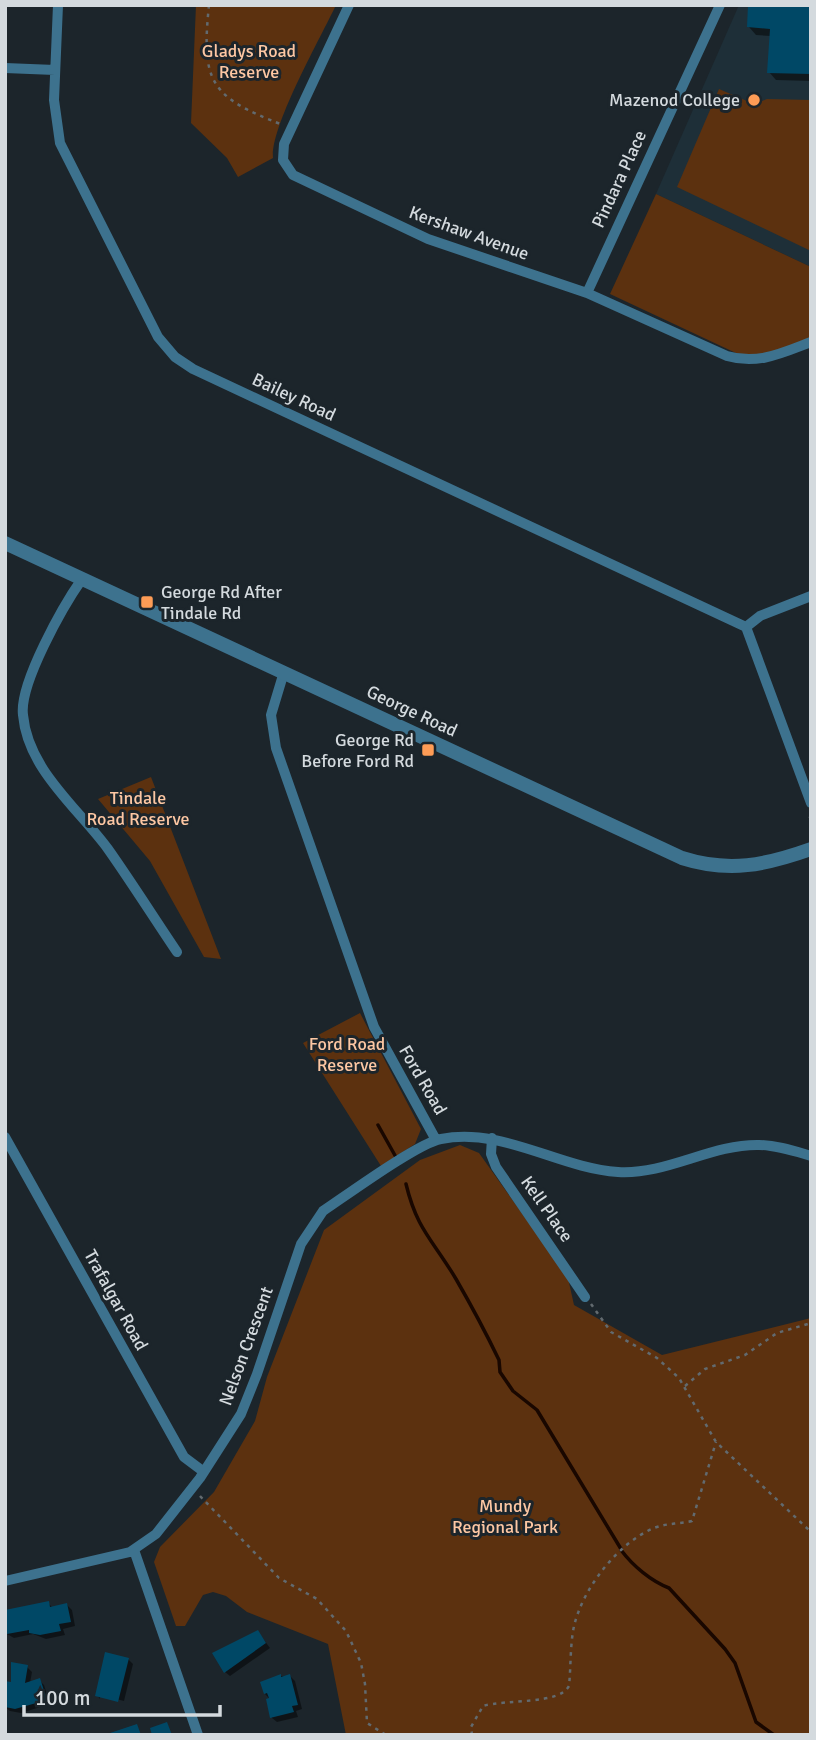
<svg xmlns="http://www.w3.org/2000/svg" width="816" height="1740" font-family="Signika,sans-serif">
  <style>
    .built { fill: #1e2f38 }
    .green { fill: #5c310f }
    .shadow { fill: #0007 }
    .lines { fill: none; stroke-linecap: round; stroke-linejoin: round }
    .stream { stroke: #190700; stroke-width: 3.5 }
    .building { fill: #004866 }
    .path { stroke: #626a6f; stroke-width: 2.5; stroke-dasharray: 3.5 5; stroke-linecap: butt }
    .minor { stroke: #3d728e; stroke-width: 10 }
    .tertiary { stroke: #3d728e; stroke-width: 14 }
    .poi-dot { fill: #fd9c56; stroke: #1c252b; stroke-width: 2.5 }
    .labels { text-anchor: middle; stroke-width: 6; stroke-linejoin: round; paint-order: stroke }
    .park-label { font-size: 18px; fill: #fdc7a3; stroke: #1c252b }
    .poi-label { font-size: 18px; fill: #d4dade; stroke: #1c252b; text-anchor: end }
    .street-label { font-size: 18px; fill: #d4dade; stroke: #1c252b }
  </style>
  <rect width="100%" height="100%" fill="#1c252b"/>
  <path class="built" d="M739,5H811V267L656,194Z"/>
  <path class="green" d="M196,5H336C321,37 270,127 273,158L238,177L227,158L191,123Z
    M719,89L754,104L767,99L811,100V251L677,187Z
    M656,194L811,267V342L753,361L610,294Z
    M151,777L221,959L204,957L150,861L98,799Z
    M360,1013L421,1129L415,1144L381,1166L303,1043Z
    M460,1145L479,1153L568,1278L574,1305L662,1355L811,1318V1735H346L328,1644L247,1612L226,1596L213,1592L203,1595L185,1626H176L154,1562L160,1547L214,1492L255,1421L267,1377L324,1230L420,1160Z"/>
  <path class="shadow" d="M811,5V81L776,80L769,72L771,36L756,35L749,27Z
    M48,1603L53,1608L67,1605L72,1610L75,1626L63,1629L65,1635L46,1639L33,1634L14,1638L5,1633V1612Z
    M258,1632L270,1648L230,1676L225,1672Z
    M128,1659L133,1664L124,1701L100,1695V1699L97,1695Z
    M27,1667L32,1672L30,1683L39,1680L44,1685L50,1704L21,1713L10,1711L5,1707L13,1684Z
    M280,1676H290L295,1681L302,1709L296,1711L298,1717L277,1722L272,1718L268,1700H271L265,1694Z"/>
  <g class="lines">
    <path class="stream" d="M378,1125L397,1159
      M406,1184C417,1230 433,1240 456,1279C471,1305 486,1333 499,1360L500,1372L513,1391L537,1410L621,1549
      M621,1550C633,1566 651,1581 669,1588L725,1649L735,1663L756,1722L774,1735"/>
  </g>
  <path class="building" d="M748,5H811V74L767,73L770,29L747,27Z
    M49,1601L50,1607L67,1603L71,1622L59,1624L61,1631L40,1635L29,1633V1630L7,1634L5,1610Z
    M258,1630L266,1643L224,1673L212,1653Z
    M105,1652L129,1658L118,1702L95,1696Z
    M11,1662L28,1665L25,1683L40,1678L47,1700L15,1709L5,1707V1681L11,1682Z
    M281,1674V1677L290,1674L298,1705L292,1706L294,1712L270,1718L266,1699L269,1698L267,1693L264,1694L260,1682Z
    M167,1722L172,1735H152L150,1728Z
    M137,1724L141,1735H107V1734Z"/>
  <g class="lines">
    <path class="path" d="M209,5C201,82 210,97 283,125
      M809,818L811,817
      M591,1304L611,1332L657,1358L679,1378L716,1442L811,1532
      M685,1386L705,1369L745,1355L777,1333L811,1323
      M200,1496L279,1578L317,1599L346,1631L361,1663L365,1684L367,1723L386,1735
      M472,1735L471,1727L483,1706C506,1699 559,1705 569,1686C571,1666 570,1645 574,1626C583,1588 618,1543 654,1528C667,1523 679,1524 692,1521L716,1442"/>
    <path class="minor" d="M58,5L54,100L60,143L158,337L175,357L193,369L746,627
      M349,5L284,144L283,160L293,175L428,239L587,293L727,356C758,365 782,353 811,342
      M5,68L55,70
      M587,293L720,5
      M82,579C63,606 19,684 23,715C28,770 78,808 108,849C132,883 154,918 177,952
      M811,596L760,616L746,627L811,803
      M284,672L271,715L276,748L374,1027L436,1140
      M5,1137L184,1457L204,1472
      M492,1138L491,1154L496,1167L585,1297
      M134,1550L198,1735
      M5,1581L130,1552L156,1534L200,1478L241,1414L257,1374L301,1244L323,1211C347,1195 418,1143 441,1139C503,1127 558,1168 618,1172C667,1175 711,1144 759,1145C776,1145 794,1151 811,1156"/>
    <path class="tertiary" d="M5,543L682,858C729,873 766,865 811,849"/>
  </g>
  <g class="poi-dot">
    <circle cx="754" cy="100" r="7"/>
    <rect x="140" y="595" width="14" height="14" rx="3.5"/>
    <rect x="421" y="743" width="14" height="14" rx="3.5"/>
  </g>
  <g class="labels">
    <g class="park-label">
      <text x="249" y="57">Gladys Road<tspan x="249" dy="21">Reserve</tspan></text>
      <text x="138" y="804">Tindale<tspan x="138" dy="21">Road Reserve</tspan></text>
      <text x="347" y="1050">Ford Road<tspan x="347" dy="21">Reserve</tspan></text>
      <text x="505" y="1512">Mundy<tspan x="505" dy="21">Regional Park</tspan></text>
    </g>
    <g class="poi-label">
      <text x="740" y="106">Mazenod College</text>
      <text x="161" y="598" text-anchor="start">George Rd After<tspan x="161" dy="21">Tindale Rd</tspan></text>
      <text x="414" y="746">George Rd<tspan x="414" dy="21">Before Ford Rd</tspan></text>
    </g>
    <g class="street-label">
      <text transform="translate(619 179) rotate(-65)" y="6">Pindara Place</text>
      <text transform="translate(469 233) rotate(20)" y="6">Kershaw Avenue</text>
      <text transform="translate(294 397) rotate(25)" y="6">Bailey Road</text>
      <text transform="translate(412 711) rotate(25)" y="6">George Road</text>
      <text transform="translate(423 1080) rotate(60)" y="6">Ford Road</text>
      <text transform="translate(547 1209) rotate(55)" y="6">Kell Place</text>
      <text transform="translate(116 1300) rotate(61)" y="6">Trafalgar Road</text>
      <text transform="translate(246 1346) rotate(-70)" y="6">Nelson Crescent</text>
    </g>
  </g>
  <rect width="816" height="1740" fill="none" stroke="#d4dade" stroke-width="14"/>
  <path d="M24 1705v10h196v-10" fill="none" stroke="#d4dade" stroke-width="3.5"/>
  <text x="35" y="1705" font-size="21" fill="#d4dade" stroke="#1c252b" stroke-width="5" paint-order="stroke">100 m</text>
</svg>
